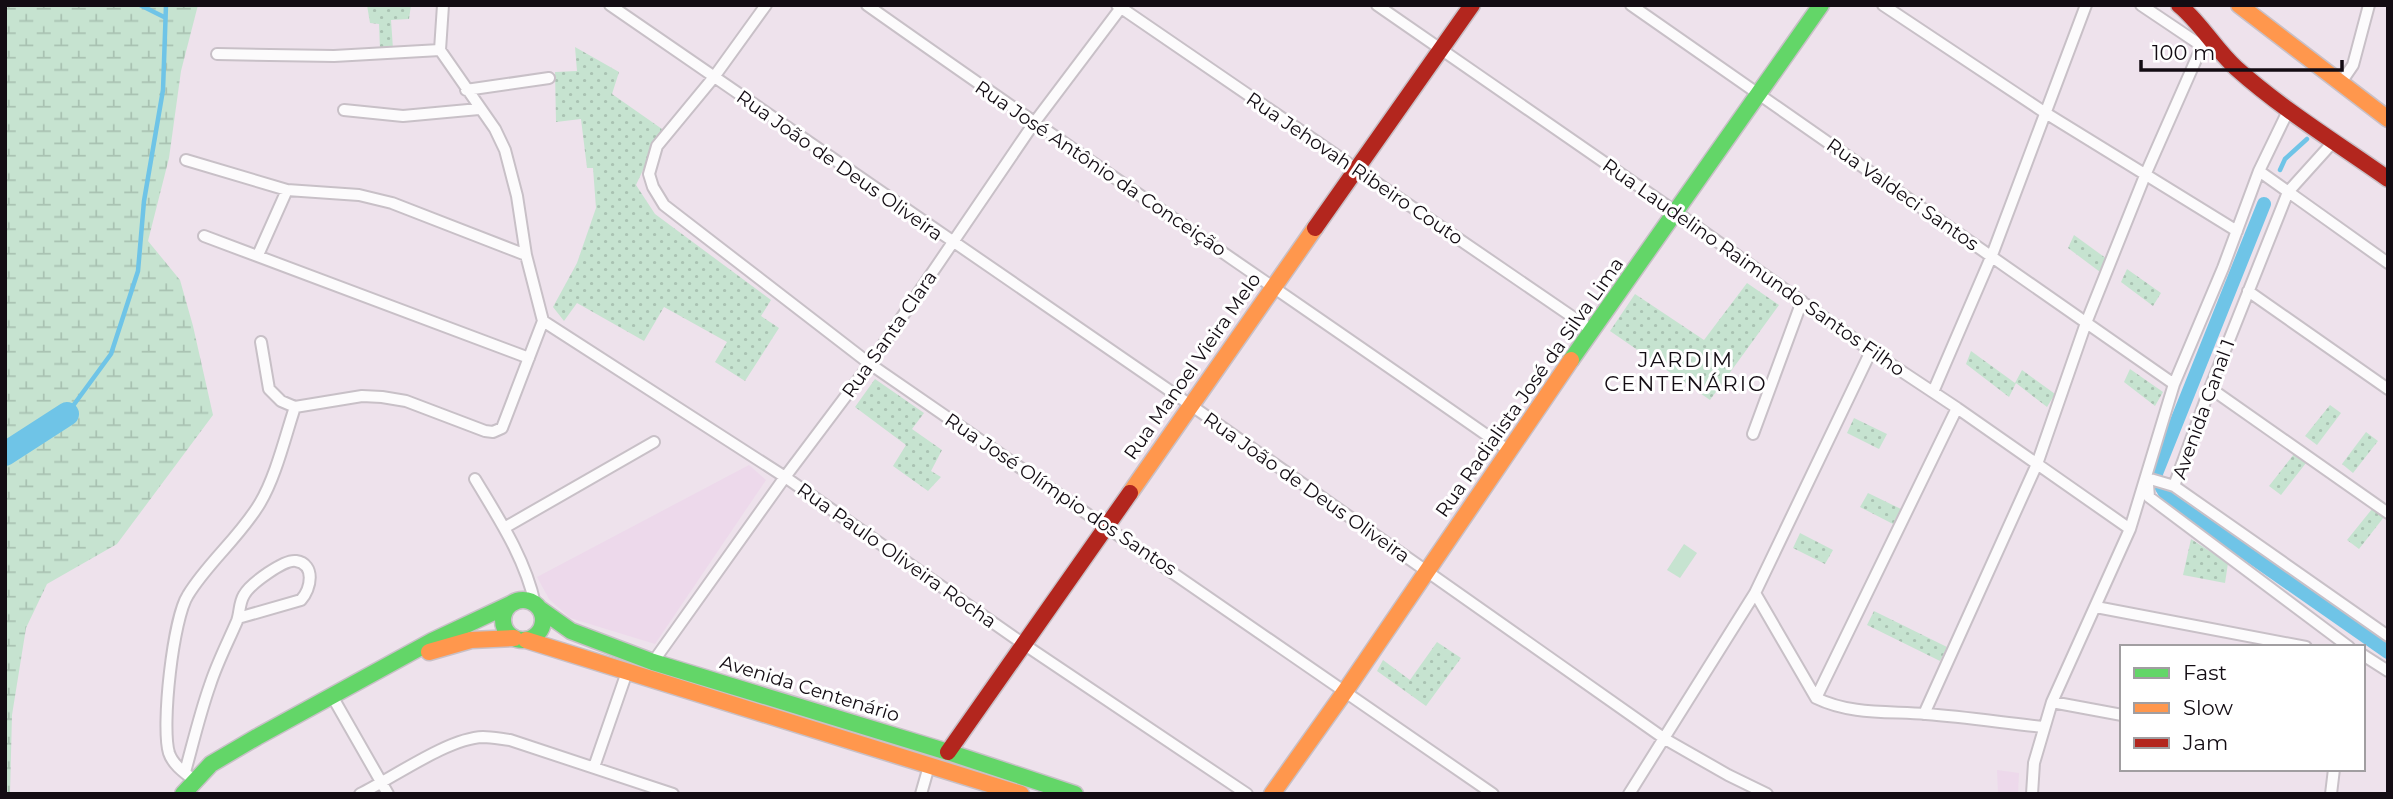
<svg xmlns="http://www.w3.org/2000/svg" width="2393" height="799" font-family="Montserrat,sans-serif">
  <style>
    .built { fill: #edd9eb }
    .grass { fill: url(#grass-dots) }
    .wetland { fill: url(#wetland-marsh) }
    .garden { fill: #c6e3d0 }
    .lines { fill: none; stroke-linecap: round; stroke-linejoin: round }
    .stream { stroke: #6fc4e7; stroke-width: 4.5 }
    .canal { stroke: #6fc4e7; stroke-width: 14 }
    .river { stroke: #6fc4e7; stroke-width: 24 }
    .street-casing { stroke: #c8c0c7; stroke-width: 14 }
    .fast-casing { stroke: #c8c0c7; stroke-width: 19 }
    .slow-casing { stroke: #c8c0c7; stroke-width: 19 }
    .jam-casing { stroke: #c8c0c7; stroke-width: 19 }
    .street { stroke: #fcfbfc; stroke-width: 10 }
    .fast { stroke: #63d668; stroke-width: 16 }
    .slow { stroke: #ff974d; stroke-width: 16 }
    .jam { stroke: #b3261e; stroke-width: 16 }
    .labels { text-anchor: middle; stroke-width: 6; stroke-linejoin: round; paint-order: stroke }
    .street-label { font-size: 19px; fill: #130c13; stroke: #fff }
    .neighbourhood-label { font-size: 21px; letter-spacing: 2px; fill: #130c13; stroke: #fff }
  </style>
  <defs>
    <pattern id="grass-dots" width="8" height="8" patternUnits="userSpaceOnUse" patternTransform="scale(1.75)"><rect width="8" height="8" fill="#c6e3d0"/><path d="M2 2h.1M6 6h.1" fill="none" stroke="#a9c2b2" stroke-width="1.8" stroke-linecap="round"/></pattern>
    <pattern id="wetland-marsh" width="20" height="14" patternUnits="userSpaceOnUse" patternTransform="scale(1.75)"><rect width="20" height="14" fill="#c6e3d0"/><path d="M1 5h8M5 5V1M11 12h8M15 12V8" fill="none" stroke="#a9c2b2"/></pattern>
  </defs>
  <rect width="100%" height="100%" fill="#eee2ec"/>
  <path class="built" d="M749,465L766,480L655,644L570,618L549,599L537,577Z
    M1997,770L2019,773L2018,794H1998Z"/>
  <path class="grass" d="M367,5H411L409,19L391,20L393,49H380L379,24L370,23Z
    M575,47L619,72L612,94L662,129L636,185L655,214L771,300L761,316L779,328L745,381L715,362L727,342L664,307L644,341L577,303L564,321L553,307L577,263L596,208L593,168H587L581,119L556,122L555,72L577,71Z
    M2074,235L2107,259L2100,272L2068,248Z
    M2127,269L2161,293L2153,306L2121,282Z
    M1747,283L1779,305L1710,400L1610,331L1635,294L1704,340Z
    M1971,351L2015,383L2022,370L2055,394L2047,407L2016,383L2009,397L1966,364Z
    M2130,369L2163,392L2155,406L2124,382Z
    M875,379L924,413L912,429L942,450L931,471L941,477L928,491L893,466L906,445L855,407Z
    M2330,405L2341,413L2317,445L2305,436Z
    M1854,418L1887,434L1879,449L1847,433Z
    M2366,432L2378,441L2353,473L2342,464Z
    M2294,454L2306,463L2281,495L2269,486Z
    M1868,493L1901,509L1893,524L1860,507Z
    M2372,509L2384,517L2359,549L2347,540Z
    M1800,533L1833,550L1825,564L1793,548Z
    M2191,539L2228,563L2225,583L2183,575Z
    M1874,611L1947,647L1940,661L1867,625Z
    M1437,642L1461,658L1426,706L1377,671L1383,660L1410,680Z"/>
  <path class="wetland" d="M5,5H198L181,71L169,158L148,241L180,280L193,326L213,415L117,544L47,584L26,628L12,715L10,794H5Z"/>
  <path class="garden" d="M1684,544L1697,553L1680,578L1667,570Z"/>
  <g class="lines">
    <path class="stream" d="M140,5L164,17
      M2280,170L2285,159L2307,139
      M67,414L111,354L138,271L144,201L163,90L166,5"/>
    <path class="canal" d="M2264,204L2155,476L2169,499L2388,652"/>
    <path class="river" d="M5,454L67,414"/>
    <defs>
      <path id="street" d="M443,5L440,50L495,129L505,150L517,196L526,255L543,321
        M610,5L1192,406L1665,739L1728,775L1767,794
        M766,5L714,77L657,146L649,174L653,187L664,205L870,364L1493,794
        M867,5C1079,155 1295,301 1508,450
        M1117,5L1593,331
        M1377,5L1676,212L1871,351L1957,408L2130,529
        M1631,5L2174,384
        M1883,5L2044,112L2237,231
        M2141,5L2202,46L2204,42
        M217,54L334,56L440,50
        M2340,84L2353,65L2369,5
        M466,90L549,78
        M344,110L403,116L479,109
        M186,160L287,190L359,195L392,203L526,255
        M2259,171L2388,263
        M204,236L529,358
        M258,255L287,190
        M2248,291L2388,389
        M543,321L785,477L1025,645L1247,794
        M261,342L269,389L281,401L295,407L362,396L382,397L406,401L485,431L493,432L502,428L543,321
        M2210,388L2388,513
        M1933,392L1992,255L2086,5
        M1753,434L1802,301
        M2147,478L2174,486L2388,636
        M475,479C499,519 525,558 535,604
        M2148,485L2149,497L2349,647
        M2174,486L2210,388L2288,192L2334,141
        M504,528L654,442
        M1755,593L1816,698C1851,715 1889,711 1926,714C1966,717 2005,723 2044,727
        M2096,607L2306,647
        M2363,655L2388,671
        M653,662L785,477L870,364L1034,123L1123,5
        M332,696L388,794
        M1816,698L1957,408
        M2052,702L2122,715
        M1924,714L2037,464L2086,323L2146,173L2202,46
        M594,767L627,672
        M185,772C193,743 200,713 210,685C217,663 228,642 237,621C240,613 239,603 244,595C250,584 284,559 296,561C316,564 311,589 301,600L238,618
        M194,780C185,773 173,765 169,753C161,727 173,618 188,595C208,562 240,537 260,503C276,476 285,437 295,407
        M360,794C393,778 448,738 483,737C492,737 501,739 510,740L673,794
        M921,794L929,766
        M1629,794L1755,593L1871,351
        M2032,794L2034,763L2052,702L2130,529L2174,384L2223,268L2259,171L2289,109
        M2331,794L2334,769"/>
      <path id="fast" d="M1571,360L1821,5
        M503 620a20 20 0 1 1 40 0a20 20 0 1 1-40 0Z
        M540,609L571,631L653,662L948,752L1075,794
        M183,794L211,764L257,737L432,641L517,601"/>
      <path id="slow" d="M2239,5L2388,119
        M1130,493L1315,228
        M526,640L1021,794
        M429,652L471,640L514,638
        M1272,794L1346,690L1571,360"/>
      <path id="jam" d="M2179,5C2201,23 2215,49 2236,68C2283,110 2337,143 2388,179
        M1315,228L1472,5
        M948,752L1130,493"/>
    </defs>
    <use href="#street" class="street-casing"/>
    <use href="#fast" class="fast-casing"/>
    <use href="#slow" class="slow-casing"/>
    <use href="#jam" class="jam-casing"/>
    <use href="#street" class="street"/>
    <use href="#fast" class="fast"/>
    <use href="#slow" class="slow"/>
    <use href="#jam" class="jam"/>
  </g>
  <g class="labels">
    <g class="street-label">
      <text transform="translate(840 165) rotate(35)" y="7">Rua João de Deus Oliveira</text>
      <text transform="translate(1101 168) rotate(34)" y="7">Rua José Antônio da Conceição</text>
      <text transform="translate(1355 168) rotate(34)" y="7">Rua Jehovah Ribeiro Couto</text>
      <text transform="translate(1903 194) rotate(35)" y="7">Rua Valdeci Santos</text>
      <text transform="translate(1754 267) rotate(35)" y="7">Rua Laudelino Raimundo Santos Filho</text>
      <text transform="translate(889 334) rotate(-55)" y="7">Rua Santa Clara</text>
      <text transform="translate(1192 366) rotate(-55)" y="7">Rua Manoel Vieira Melo</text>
      <text transform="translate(1529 387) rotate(-55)" y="7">Rua Radialista José da Silva Lima</text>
      <text transform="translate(2203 409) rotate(-70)" y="7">Avenida Canal 1</text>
      <text transform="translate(1307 487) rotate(35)" y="7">Rua João de Deus Oliveira</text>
      <text transform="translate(1061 494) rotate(34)" y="7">Rua José Olímpio dos Santos</text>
      <text transform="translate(897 555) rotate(35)" y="7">Rua Paulo Oliveira Rocha</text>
      <text transform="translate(810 688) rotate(17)" y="7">Avenida Centenário</text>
    </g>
    <g class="neighbourhood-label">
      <text x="1686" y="367">JARDIM<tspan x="1686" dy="24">CENTENÁRIO</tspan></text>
    </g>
  </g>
  <rect width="2393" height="799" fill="none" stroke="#130c13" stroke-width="14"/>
  <rect x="2120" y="645" width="245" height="126" fill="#ffffff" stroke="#a19ea1" stroke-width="2"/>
  <rect x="2134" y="668" width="35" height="10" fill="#63d668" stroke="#a19ea1" stroke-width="2"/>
  <text x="2183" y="680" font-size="21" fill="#130c13">Fast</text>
  <rect x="2134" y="703" width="35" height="10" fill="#ff974d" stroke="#a19ea1" stroke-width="2"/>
  <text x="2183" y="715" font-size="21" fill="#130c13">Slow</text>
  <rect x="2134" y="738" width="35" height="10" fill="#b3261e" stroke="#a19ea1" stroke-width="2"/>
  <text x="2183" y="750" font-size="21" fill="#130c13">Jam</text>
  <path d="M2141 60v10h201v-10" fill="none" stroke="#130c13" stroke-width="3.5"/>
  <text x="2152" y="60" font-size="21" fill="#130c13" stroke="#ffffff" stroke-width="5" paint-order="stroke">100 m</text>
</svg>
